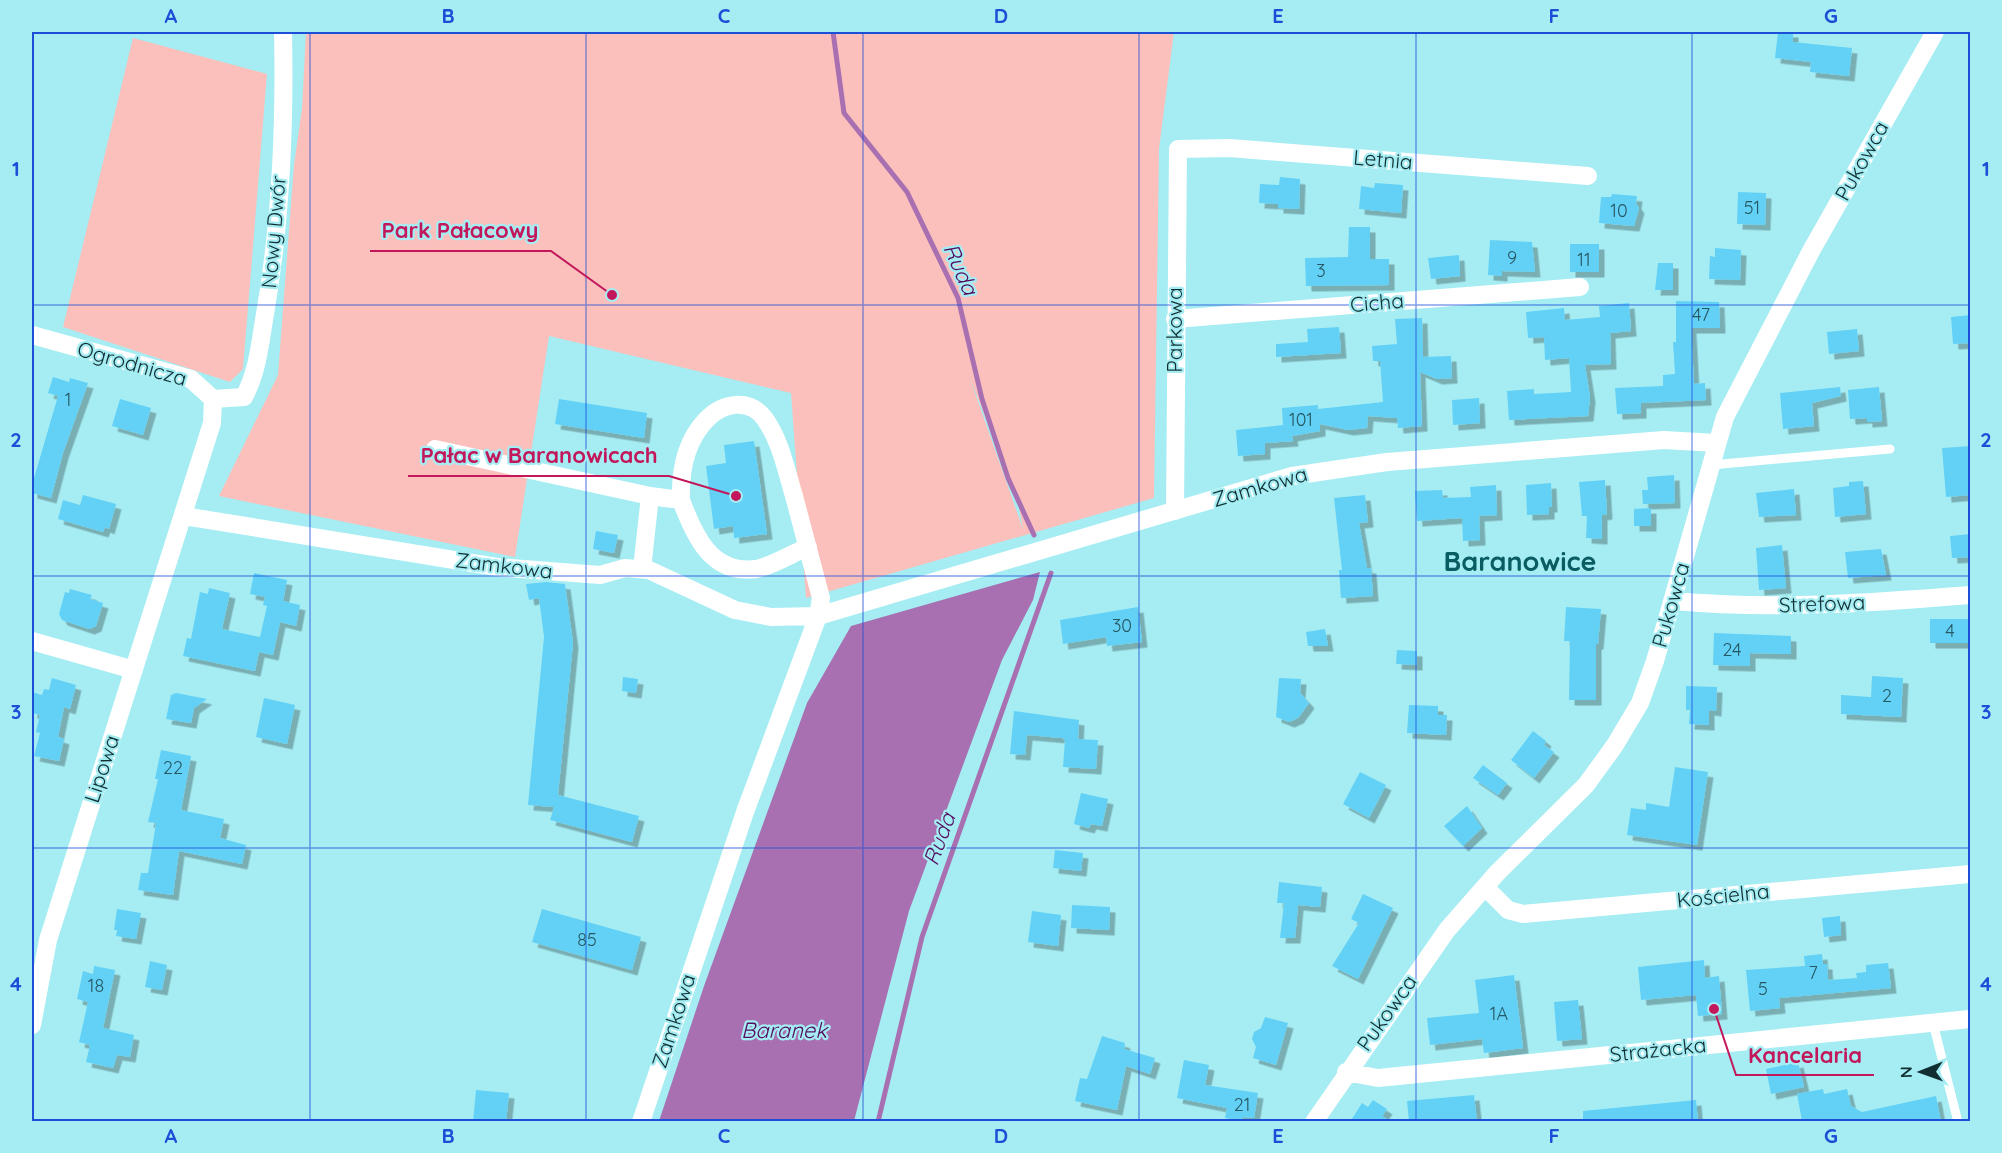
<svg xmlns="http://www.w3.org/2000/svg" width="2002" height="1153" font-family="Quicksand,sans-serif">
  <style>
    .green { fill: #fbc0bc; fill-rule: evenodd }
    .water { fill: #a870b0 }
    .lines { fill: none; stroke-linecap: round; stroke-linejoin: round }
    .stream { stroke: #a870b0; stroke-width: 5 }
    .building { fill: #63d1f6; filter: url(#shadow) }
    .lane { stroke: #fff; stroke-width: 9 }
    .street { stroke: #fff; stroke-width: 18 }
    .grid { fill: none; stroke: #1d4ed8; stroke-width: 1.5; stroke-opacity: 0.55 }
    .labels { text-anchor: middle; stroke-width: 4.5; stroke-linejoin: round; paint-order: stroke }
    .number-label { font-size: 18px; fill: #265863 }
    .street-label { font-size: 21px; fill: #112f32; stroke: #a5edf3 }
    .water-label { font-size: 22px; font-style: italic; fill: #550c5e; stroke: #a5edf3 }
    .district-label { font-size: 27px; font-weight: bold; fill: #085c62; stroke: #a5edf3 }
    .leader { fill: none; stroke: #c2185b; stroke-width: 2 }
    .callout-dot { fill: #c2185b; stroke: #a5edf3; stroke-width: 2 }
    .callout-label { font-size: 22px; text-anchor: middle; font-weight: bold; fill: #c2185b; stroke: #a5edf3; stroke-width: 4.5; stroke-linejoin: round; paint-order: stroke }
    .neatline { fill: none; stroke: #1d4ed8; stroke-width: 2 }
    .grid-label { font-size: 20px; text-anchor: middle; font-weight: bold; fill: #1d4ed8 }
  </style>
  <defs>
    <filter id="shadow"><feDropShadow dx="5.5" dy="5.5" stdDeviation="0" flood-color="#0004"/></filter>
  </defs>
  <rect width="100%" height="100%" fill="#a5edf3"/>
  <path class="green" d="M306,32H1174L1159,149L1154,498L806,598L791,393L549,336L515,557L219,496L278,375L294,165L302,108ZM969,376L1017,497L1023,529Z
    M133,38L267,74L243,369L230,382L63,327Z"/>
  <path class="water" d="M1040,572L1033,600L1002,660L909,911L854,1121H659L704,986L807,703L851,626Z"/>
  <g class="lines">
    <path class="stream" d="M833,32L844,113L907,192L958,298L982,399L1008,478L1034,535
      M878,1122L922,937L1051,573"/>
  </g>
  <path class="building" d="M1778,32H1793V42L1852,48L1849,76L1810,72L1811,62L1775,58Z
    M1280,177L1300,179L1299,209L1278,208V204L1259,203L1260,184L1279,185Z
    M1375,183L1403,185L1401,213L1359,209L1361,186L1374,188Z
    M1738,192L1766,193L1765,225L1737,224Z
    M1612,194L1637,196L1636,204L1639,208L1634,226L1599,223L1601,197H1611Z
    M1349,227H1370V259H1389V285L1306,286L1305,258L1348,257Z
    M1490,240L1532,242L1535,272L1502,271V276L1488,275Z
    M1570,244H1599V272H1570Z
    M1715,248L1741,250L1740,280L1709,279L1710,256L1715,257Z
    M1459,255L1460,276L1431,279L1428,258Z
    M1658,263H1673V290H1655Z
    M1676,301L1719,302L1720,328H1691L1694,384L1705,383L1706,400L1641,403V413L1617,414L1615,388L1663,386V375L1675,374L1673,342H1676Z
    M1629,303L1631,331L1610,333L1611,364L1585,365L1590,397L1588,416L1509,420L1507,391L1534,389V394L1571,392L1569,358L1545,360L1544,337L1528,338L1526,312L1564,308L1565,320L1600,317L1599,306Z
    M1971,315V343L1953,344L1951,317Z
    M1422,318L1423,357L1451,356L1452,378L1437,379L1420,372L1422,426L1398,428L1397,418L1368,416L1367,428L1348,430L1320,424V431L1292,436L1293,441L1265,443V454L1238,456L1236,430L1283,425L1282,408L1318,405V409L1383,402L1380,361H1373L1372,346L1397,344L1395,319Z
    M1339,327L1341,353L1276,357V344L1308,342L1307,329Z
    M1857,329L1859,351L1829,354L1827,332Z
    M53,377L69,382L70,378L88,383L63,453L51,498L32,493V485L58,396L48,393Z
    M1840,387L1841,396L1812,403L1814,426L1783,429L1780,393Z
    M1879,387L1882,421L1867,422V418L1850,419L1848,390Z
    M1479,398L1480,423L1453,425L1452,400Z
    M120,399L151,408L143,435L112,426Z
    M559,399L647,413L644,438L555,424Z
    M754,441L767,534L734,538L733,526L714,529L706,466L726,463L724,445Z
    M1971,446V495L1946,497L1942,448Z
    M1674,475L1675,503L1643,504L1642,490H1648L1647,477Z
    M1605,480L1607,514L1602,515V539L1586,538L1587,516H1582L1579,482Z
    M1863,481L1866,514L1835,517L1833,488L1849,486V482Z
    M1551,483L1552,507H1549V514L1527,515L1526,485Z
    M1496,485L1497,515L1479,516L1480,540L1463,541L1462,518L1417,521L1415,491L1442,490L1443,498L1471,497L1470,487Z
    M1794,489L1796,515L1759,517L1756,493Z
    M83,495L116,504L109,529L105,527L103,532L58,519L63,500L80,505Z
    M1365,495L1368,522L1359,523L1367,568H1371L1373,596L1341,598L1339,570H1342L1334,498Z
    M1651,508V526H1634V509Z
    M596,531L618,535L614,553L593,549Z
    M1971,534V557L1952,558L1950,536Z
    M1782,545L1786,588L1759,590L1756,548Z
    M1881,549L1886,575L1848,578L1845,552Z
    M254,573L287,580L283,601L300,605L296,626L280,622L273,655L259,652L255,671L183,656L187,638L191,639L200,592L208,594L209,588L230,593L222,629L260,637L267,606L263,605L265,597L250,594Z
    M546,582L565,584L573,643L558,795L639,816L632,842L550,820L554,807L528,805L544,637L539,598L529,600L526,584Z
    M70,589L92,595L90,599L103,603L96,626L89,629L62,620L59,614L65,592L69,593Z
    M1138,607L1142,642L1107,646L1106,637L1063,644L1060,620Z
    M1566,607L1601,609L1598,644H1596V700H1569L1570,641H1564Z
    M1930,619H1971V643H1930Z
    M1325,629L1328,646H1308L1306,632Z
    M1714,633L1791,636V654L1750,653V666L1713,665Z
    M1397,650L1417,651V665L1396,664Z
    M1872,676L1903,678L1901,717L1841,714V695L1871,697Z
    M623,677L638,679L636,693L622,691Z
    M52,678L76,685L70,709L64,707L58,737L64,739L59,761L34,756L40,733L36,732L40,715L32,713V692L42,695L44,689L49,690Z
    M1279,678L1301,679L1300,693L1309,703L1298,718L1289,722L1276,717Z
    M1686,686L1717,687L1716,711L1709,710V725L1689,724L1690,710H1686Z
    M176,693L207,699L194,708L191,723L166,719L171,695Z
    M264,698L295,705L287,744L256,737Z
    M1409,705L1438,706V715H1447L1446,735L1407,733Z
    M1014,711L1079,720L1078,739L1098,740L1096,769L1063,767L1065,740L1062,738L1027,735L1025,755L1010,754Z
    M1533,731L1546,741L1544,745L1554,752L1534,778L1511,760Z
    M161,750L191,756L181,810L224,819L220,838L246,845L242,864L179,851L173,895L138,890L141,873H148L156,823L148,822L158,779H155Z
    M1483,765L1507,783L1498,795L1473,778Z
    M1675,767L1708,772L1697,845L1627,835L1631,808L1646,810V803L1669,807Z
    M1360,772L1386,785L1369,818L1343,804Z
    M1081,793L1108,799L1102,826L1091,824L1089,828L1074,824Z
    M1467,806L1482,828L1463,846L1444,826Z
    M1055,850L1083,853L1081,871L1053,868Z
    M1279,882L1322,887L1320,907L1298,905L1295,938H1280L1284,903H1277Z
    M1363,894L1393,908L1358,979L1332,966L1359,923L1351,919Z
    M1072,905L1110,907L1109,930L1071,928Z
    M117,909L141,913L136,939L116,936L117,930H114Z
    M542,909L641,937L632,970L532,942Z
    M1032,911L1061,915L1058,946L1028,942Z
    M1840,916L1841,935L1824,937L1822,918Z
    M1822,954L1823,964H1827L1828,980L1857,978L1856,973L1866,972V965L1888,963L1891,988L1779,998L1780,1008L1750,1011L1746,970L1805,966L1804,956Z
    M1704,960L1705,978L1719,976L1722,1014L1698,1016L1696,995L1641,1000L1638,967Z
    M150,961L167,965L162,990L145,987Z
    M94,966L115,970L103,1028L134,1035L130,1057L117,1055L113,1068L86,1062L90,1045L79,1042L88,1002L77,999L83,971L93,974Z
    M1514,975L1523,1048L1484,1053L1482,1039L1430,1045L1427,1018L1479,1013L1475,980Z
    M1578,1000L1582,1039L1557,1041L1554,1002Z
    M1265,1017L1288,1023L1276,1065L1253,1058L1256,1047L1252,1039L1254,1032L1261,1028Z
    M1102,1036L1125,1043L1124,1049L1155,1058L1150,1074L1126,1066L1117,1110L1075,1101L1080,1078L1087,1079Z
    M1184,1060L1209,1065L1205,1085L1258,1093L1254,1118L1243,1117L1242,1121L1225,1118L1227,1108L1177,1098Z
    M1798,1062L1804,1087L1771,1094L1766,1069Z
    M1823,1089L1824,1094L1847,1089L1851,1106L1862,1112L1936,1096L1941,1122L1802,1121L1797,1094Z
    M476,1090L509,1093L506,1122H473Z
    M1474,1095L1477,1122H1409L1407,1101Z
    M1373,1100L1387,1109L1382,1116L1391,1122H1350L1362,1103L1368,1107Z
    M1696,1100L1698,1122H1583V1111Z"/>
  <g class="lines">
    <path class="lane" d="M1711,465L1890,449
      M1933,1023L1958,1122"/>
    <path class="street" d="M1175,319L1580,287
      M32,335L191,379L213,399L212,423L48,940L32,1025
      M213,399L244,397C258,371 260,343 265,314C281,221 285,125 283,32
      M435,449L650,496L642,569
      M650,496L681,500C694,535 711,575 756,569C770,567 793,553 808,547
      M1175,511L1178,149L1229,148L1588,176
      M184,516L497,567L600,575L625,568L649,570L735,610L771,617L818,616L1292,476L1387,462L1664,440L1716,443
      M1673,601C1772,610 1871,603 1970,595
      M32,641L134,670
      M1485,887L1508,910L1523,914L1970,874
      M1346,1072L1378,1078L1970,1019
      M641,1122L745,812L818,616L821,598C812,564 803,530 794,496C786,470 781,442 765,419C749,397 722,403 706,420C685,442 680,471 681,500
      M1314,1122L1447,930L1497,873L1586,785L1615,745L1640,703L1655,661L1725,417L1811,251L1935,32"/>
  </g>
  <path class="grid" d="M310,32V1122M586,32V1122M863,32V1122M1139,32V1122M1416,32V1122M1692,32V1122M32,305H1970M32,576H1970M32,848H1970"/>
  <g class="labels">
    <g class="number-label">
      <text x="1752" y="214">51</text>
      <text x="1619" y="217">10</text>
      <text x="1512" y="264">9</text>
      <text x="1584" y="266">11</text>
      <text x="1321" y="277">3</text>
      <text x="1701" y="321">47</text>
      <text x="68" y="406">1</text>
      <text x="1301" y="426">101</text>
      <text x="1122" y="632">30</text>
      <text x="1950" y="637">4</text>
      <text x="1732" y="656">24</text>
      <text x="1887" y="702">2</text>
      <text x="173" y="774">22</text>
      <text x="587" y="946">85</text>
      <text x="1813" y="979">7</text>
      <text x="96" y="992">18</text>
      <text x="1763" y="995">5</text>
      <text x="1499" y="1020">1A</text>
      <text x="1242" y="1111">21</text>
    </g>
    <g class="street-label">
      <text transform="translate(1383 160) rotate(5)" y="7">Letnia</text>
      <text transform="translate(1862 161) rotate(-61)" y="7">Pukowca</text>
      <text transform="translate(274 232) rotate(-85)" y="7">Nowy Dwór</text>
      <text transform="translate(1377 303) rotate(-5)" y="7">Cicha</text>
      <text transform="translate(1175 330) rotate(-90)" y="7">Parkowa</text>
      <text transform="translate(132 364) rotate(16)" y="7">Ogrodnicza</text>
      <text transform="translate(1260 487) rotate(-16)" y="7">Zamkowa</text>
      <text transform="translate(504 566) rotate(7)" y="7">Zamkowa</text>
      <text transform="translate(1822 604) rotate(-2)" y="7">Strefowa</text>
      <text transform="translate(1671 605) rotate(-74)" y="7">Pukowca</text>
      <text transform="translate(102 769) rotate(-72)" y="7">Lipowa</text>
      <text transform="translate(1723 896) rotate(-6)" y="7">Kościelna</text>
      <text transform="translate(1387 1013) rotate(-55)" y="7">Pukowca</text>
      <text transform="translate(674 1021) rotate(-72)" y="7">Zamkowa</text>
      <text transform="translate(1658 1050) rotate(-6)" y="7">Strażacka</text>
    </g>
    <g class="water-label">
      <text transform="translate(961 269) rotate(66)" y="8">Ruda</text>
      <text transform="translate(939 839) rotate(-70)" y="8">Ruda</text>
      <text x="784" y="1038">Baranek</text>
    </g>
    <g class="district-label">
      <text x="1520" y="571">Baranowice</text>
    </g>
  </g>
  <path class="leader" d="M612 295L551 251H370M736 496L669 476H408M1714 1009L1736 1075H1874"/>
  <g class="callout-dot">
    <circle cx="612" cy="295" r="6"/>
    <circle cx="736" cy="496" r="6"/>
    <circle cx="1714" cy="1009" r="6"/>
  </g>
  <g class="callout-label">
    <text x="460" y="238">Park Pałacowy</text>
    <text x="539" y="463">Pałac w Baranowicach</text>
    <text x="1805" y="1063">Kancelaria</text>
  </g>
  <rect width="2002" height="1153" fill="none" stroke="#a5edf3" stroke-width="66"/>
  <g transform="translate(1921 1072) rotate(269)" stroke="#a5edf3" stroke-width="4.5" paint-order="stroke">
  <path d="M0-4.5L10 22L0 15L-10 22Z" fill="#112f32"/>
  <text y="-9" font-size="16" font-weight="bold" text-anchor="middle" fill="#112f32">N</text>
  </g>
  <rect x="33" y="33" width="1936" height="1087" class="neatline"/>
  <g class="grid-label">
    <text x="171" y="23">A</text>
    <text x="448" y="23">B</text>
    <text x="724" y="23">C</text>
    <text x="1001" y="23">D</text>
    <text x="1278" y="23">E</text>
    <text x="1554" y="23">F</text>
    <text x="1831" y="23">G</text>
    <text x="16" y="176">1</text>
    <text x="1986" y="176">1</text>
    <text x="16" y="447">2</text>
    <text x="1986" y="447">2</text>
    <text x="16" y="719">3</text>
    <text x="1986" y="719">3</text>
    <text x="16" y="991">4</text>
    <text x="1986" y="991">4</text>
    <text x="171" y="1143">A</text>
    <text x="448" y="1143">B</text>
    <text x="724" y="1143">C</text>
    <text x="1001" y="1143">D</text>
    <text x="1278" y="1143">E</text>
    <text x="1554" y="1143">F</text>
    <text x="1831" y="1143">G</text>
  </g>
</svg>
